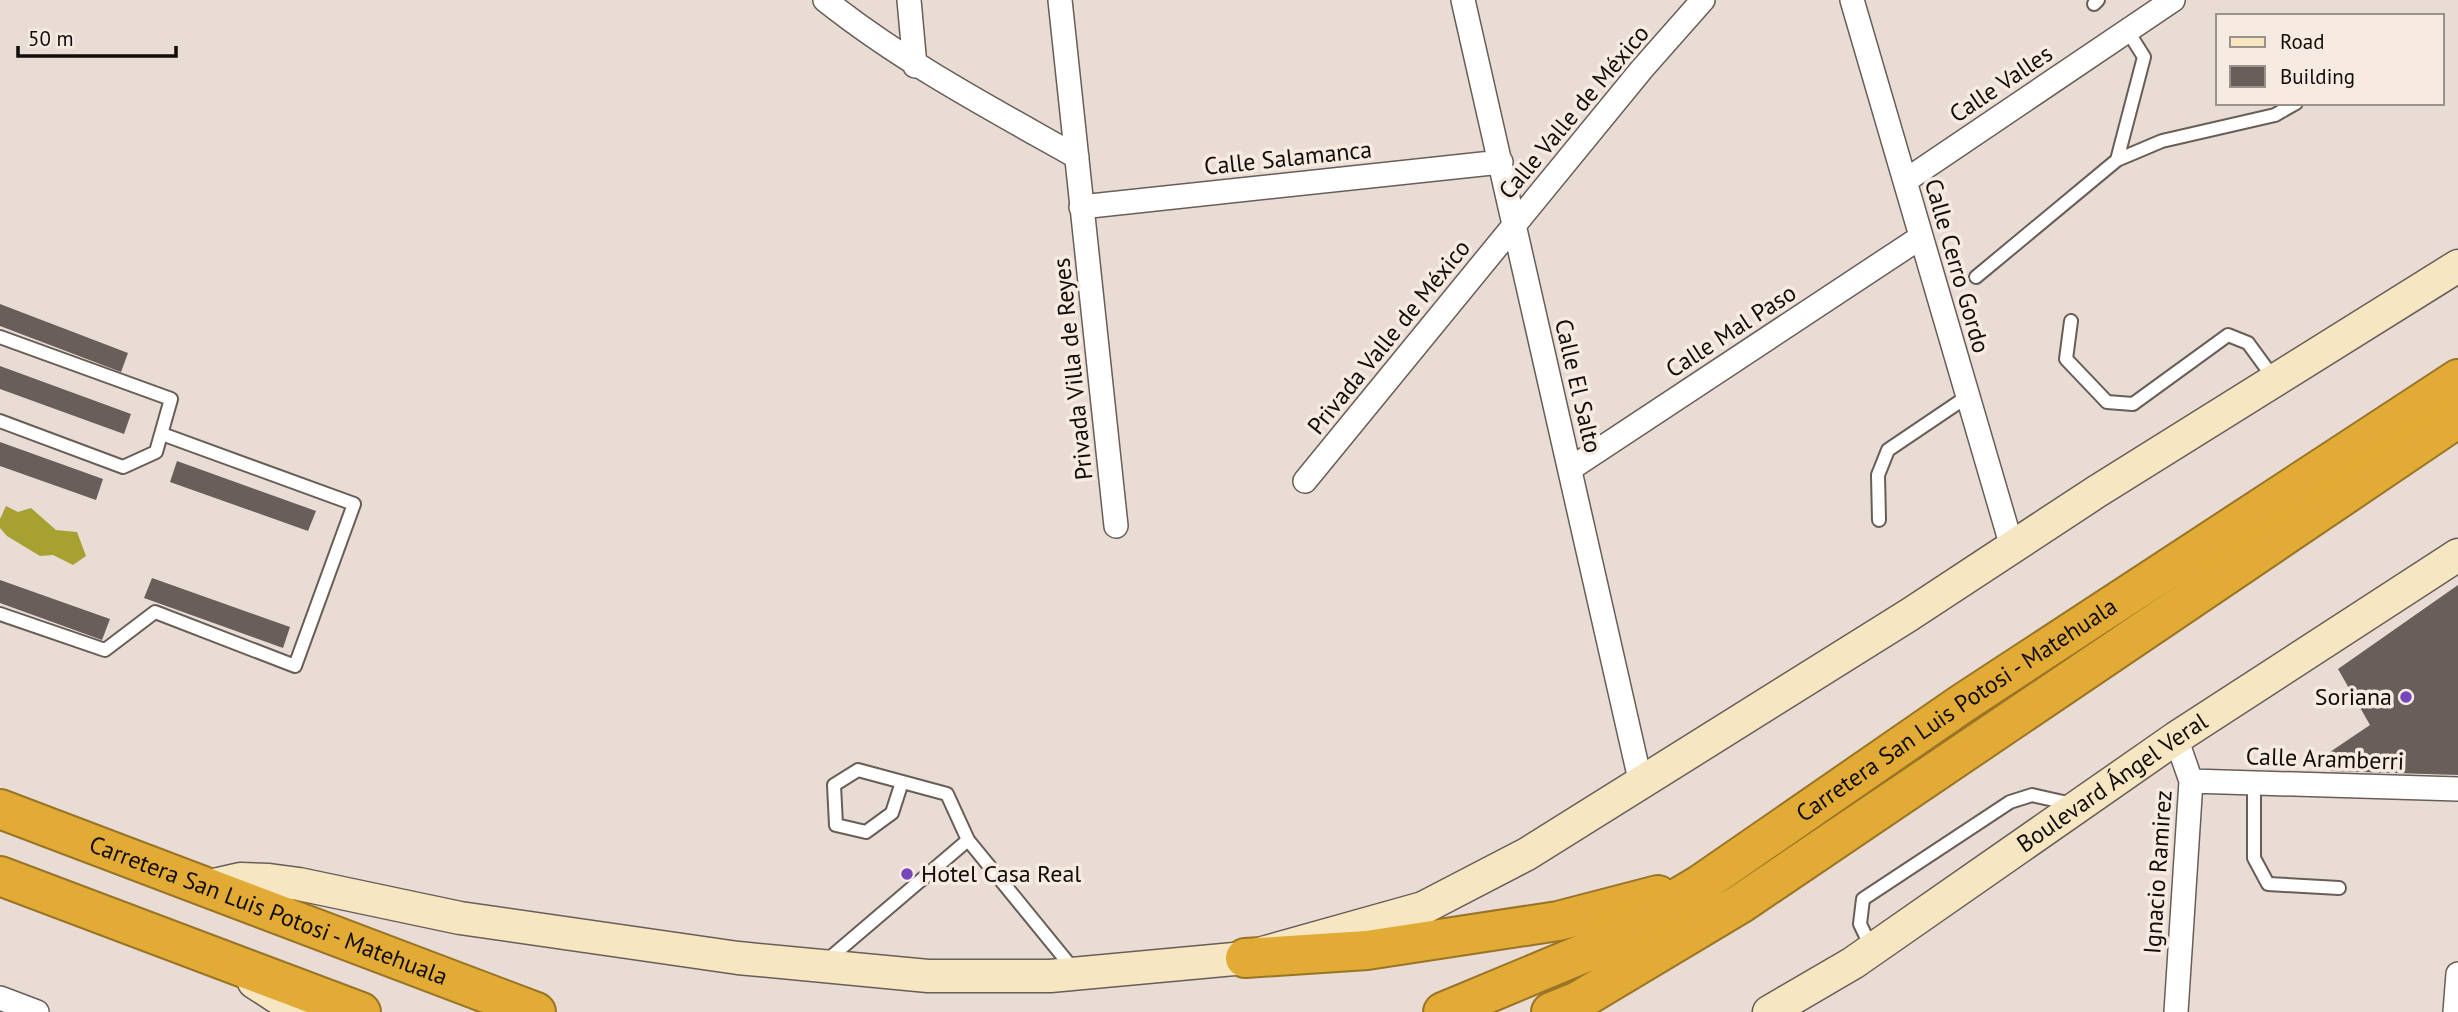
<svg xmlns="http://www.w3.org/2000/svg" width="2458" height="1012" font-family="'PT Sans',sans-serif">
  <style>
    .water { fill: #a7a132 }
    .building { fill: #6a5e5a }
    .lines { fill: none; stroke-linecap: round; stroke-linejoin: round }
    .lane-casing { stroke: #685e57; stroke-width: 16 }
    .street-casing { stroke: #685e57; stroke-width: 26 }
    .secondary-casing { stroke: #685e57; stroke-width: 35 }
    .highway-casing { stroke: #997426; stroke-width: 42 }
    .lane { stroke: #fff; stroke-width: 12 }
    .street { stroke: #fff; stroke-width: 23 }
    .secondary { stroke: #f6e6c2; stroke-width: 32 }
    .highway { stroke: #e2ab35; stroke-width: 38 }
    .poi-dot { fill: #7745bc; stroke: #f6eae1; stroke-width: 2.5 }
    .labels { text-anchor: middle; stroke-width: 7; stroke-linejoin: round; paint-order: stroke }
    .street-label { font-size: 24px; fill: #110d0a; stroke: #f6eae1 }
    .poi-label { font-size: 24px; fill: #110d0a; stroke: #f6eae1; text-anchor: end }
  </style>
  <rect width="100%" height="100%" fill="#e8dcd4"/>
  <path class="water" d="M6,506L18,512L31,508L56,530L77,532L86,556L73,565L53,555L40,556L7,536L0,528V519Z"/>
  <path class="building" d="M0,304L128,353L121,372L0,326Z
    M0,366L131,414L124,434L0,389Z
    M0,442L103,479L96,500L0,466Z
    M177,461L316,511L308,531L170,482Z
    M152,578L290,627L283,648L144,598Z
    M0,580L110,619L102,640L0,603Z
    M2458,585V775L2331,771L2324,756L2370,725L2338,669Z"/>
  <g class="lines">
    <defs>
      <path id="lane" d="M2094,4L2098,0
        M2117,160L2162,141L2275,115L2296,103
        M1976,277L2117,160L2144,57L2127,30
        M2071,321L2066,359L2107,402L2133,404L2228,335L2248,343L2275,380
        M0,337L171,399L156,452L123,467L0,421
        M1879,520L1878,475L1888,450L1968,396
        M0,614L105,650L155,612L295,666L354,504L162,434
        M902,782L892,813L866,832L836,825L834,785L858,770L947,794L968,840
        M2254,783V858L2268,884L2339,888
        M1872,949L1860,924L1863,899L2010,802L2032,795L2072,804
        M825,962L968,840L1074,970"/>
      <path id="street" d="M825,0C903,62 990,108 1077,157
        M909,0L915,66
        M1060,0L1116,526
        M1463,0L1641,784
        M1852,0L2012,547
        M1905,181L2173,0
        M1081,207L1501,162
        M1570,469L1921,237
        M1305,481L1642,69L1703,0
        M2191,781L2458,789
        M0,998L37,1012
        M2176,1012L2191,781L2176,738
        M2455,1012L2458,974"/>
      <g id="secondary">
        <path d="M205,887L240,879L269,880L299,884L460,918L738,958L928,976H1050L1245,958L1423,908L1527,854L1909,615L2096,492L2458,266"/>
        <path d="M254,982L300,1012"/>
        <path id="s1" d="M1769,1012L1853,963L2176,738L2458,555"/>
      </g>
      <g id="highway">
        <path id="s2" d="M0,809L536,1012"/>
        <path d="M0,876L361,1012"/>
        <path d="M1245,958L1367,950L1446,938L1558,921L1658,895"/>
        <path id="s3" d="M1443,1012L1587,952L1701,884L1963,703L2458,379"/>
        <path d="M1551,1012L1578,1001L1740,904L2458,418"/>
      </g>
    </defs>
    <use href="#lane" class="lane-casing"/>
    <use href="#street" class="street-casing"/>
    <use href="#secondary" class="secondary-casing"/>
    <use href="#highway" class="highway-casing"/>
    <use href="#lane" class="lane"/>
    <use href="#street" class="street"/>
    <use href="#secondary" class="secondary"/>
    <use href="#highway" class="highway"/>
  </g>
  <g class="poi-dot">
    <circle cx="2406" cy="697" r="7"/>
    <circle cx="907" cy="874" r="7"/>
  </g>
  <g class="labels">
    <g class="street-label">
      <text transform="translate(2001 84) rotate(-34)" y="8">Calle Valles</text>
      <text transform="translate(1574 112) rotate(-50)" y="8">Calle Valle de México</text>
      <text transform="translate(1288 158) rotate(-6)" y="8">Calle Salamanca</text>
      <text transform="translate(1957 266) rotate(74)" y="8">Calle Cerro Gordo</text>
      <text transform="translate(1731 331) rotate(-33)" y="8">Calle Mal Paso</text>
      <text transform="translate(1389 337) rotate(-51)" y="8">Privada Valle de México</text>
      <text transform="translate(1073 369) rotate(-96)" y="8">Privada Villa de Reyes</text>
      <text transform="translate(1578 386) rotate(77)" y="8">Calle El Salto</text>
      <text dy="8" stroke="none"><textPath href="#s3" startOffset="598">Carretera San Luis Potosi - Matehuala</textPath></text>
      <text transform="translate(2325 759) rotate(2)" y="8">Calle Aramberri</text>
      <text dy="8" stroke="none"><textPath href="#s1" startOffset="413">Boulevard Ángel Veral</textPath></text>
      <text transform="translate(2158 872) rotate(-86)" y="8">Ignacio Ramirez</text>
      <text dy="8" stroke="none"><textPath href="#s2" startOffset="287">Carretera San Luis Potosi - Matehuala</textPath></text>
    </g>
    <g class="poi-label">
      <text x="2392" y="705">Soriana</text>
      <text x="921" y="882" text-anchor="start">Hotel Casa Real</text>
    </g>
  </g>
  <rect x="2216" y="14" width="228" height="91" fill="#f6eae1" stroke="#9a928b" stroke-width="2"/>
  <rect x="2230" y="37" width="35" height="10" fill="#f6e6c2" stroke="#9a928b" stroke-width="2"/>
  <text x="2280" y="49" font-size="21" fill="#110d0a">Road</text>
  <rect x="2230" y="66" width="35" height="21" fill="#6a5e5a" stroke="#9a928b" stroke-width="2"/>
  <text x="2280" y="84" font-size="21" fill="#110d0a">Building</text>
  <path d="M18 46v10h158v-10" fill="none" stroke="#110d0a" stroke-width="3.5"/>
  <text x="28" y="46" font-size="21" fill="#110d0a" stroke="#f6eae1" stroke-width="5" paint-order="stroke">50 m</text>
</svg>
